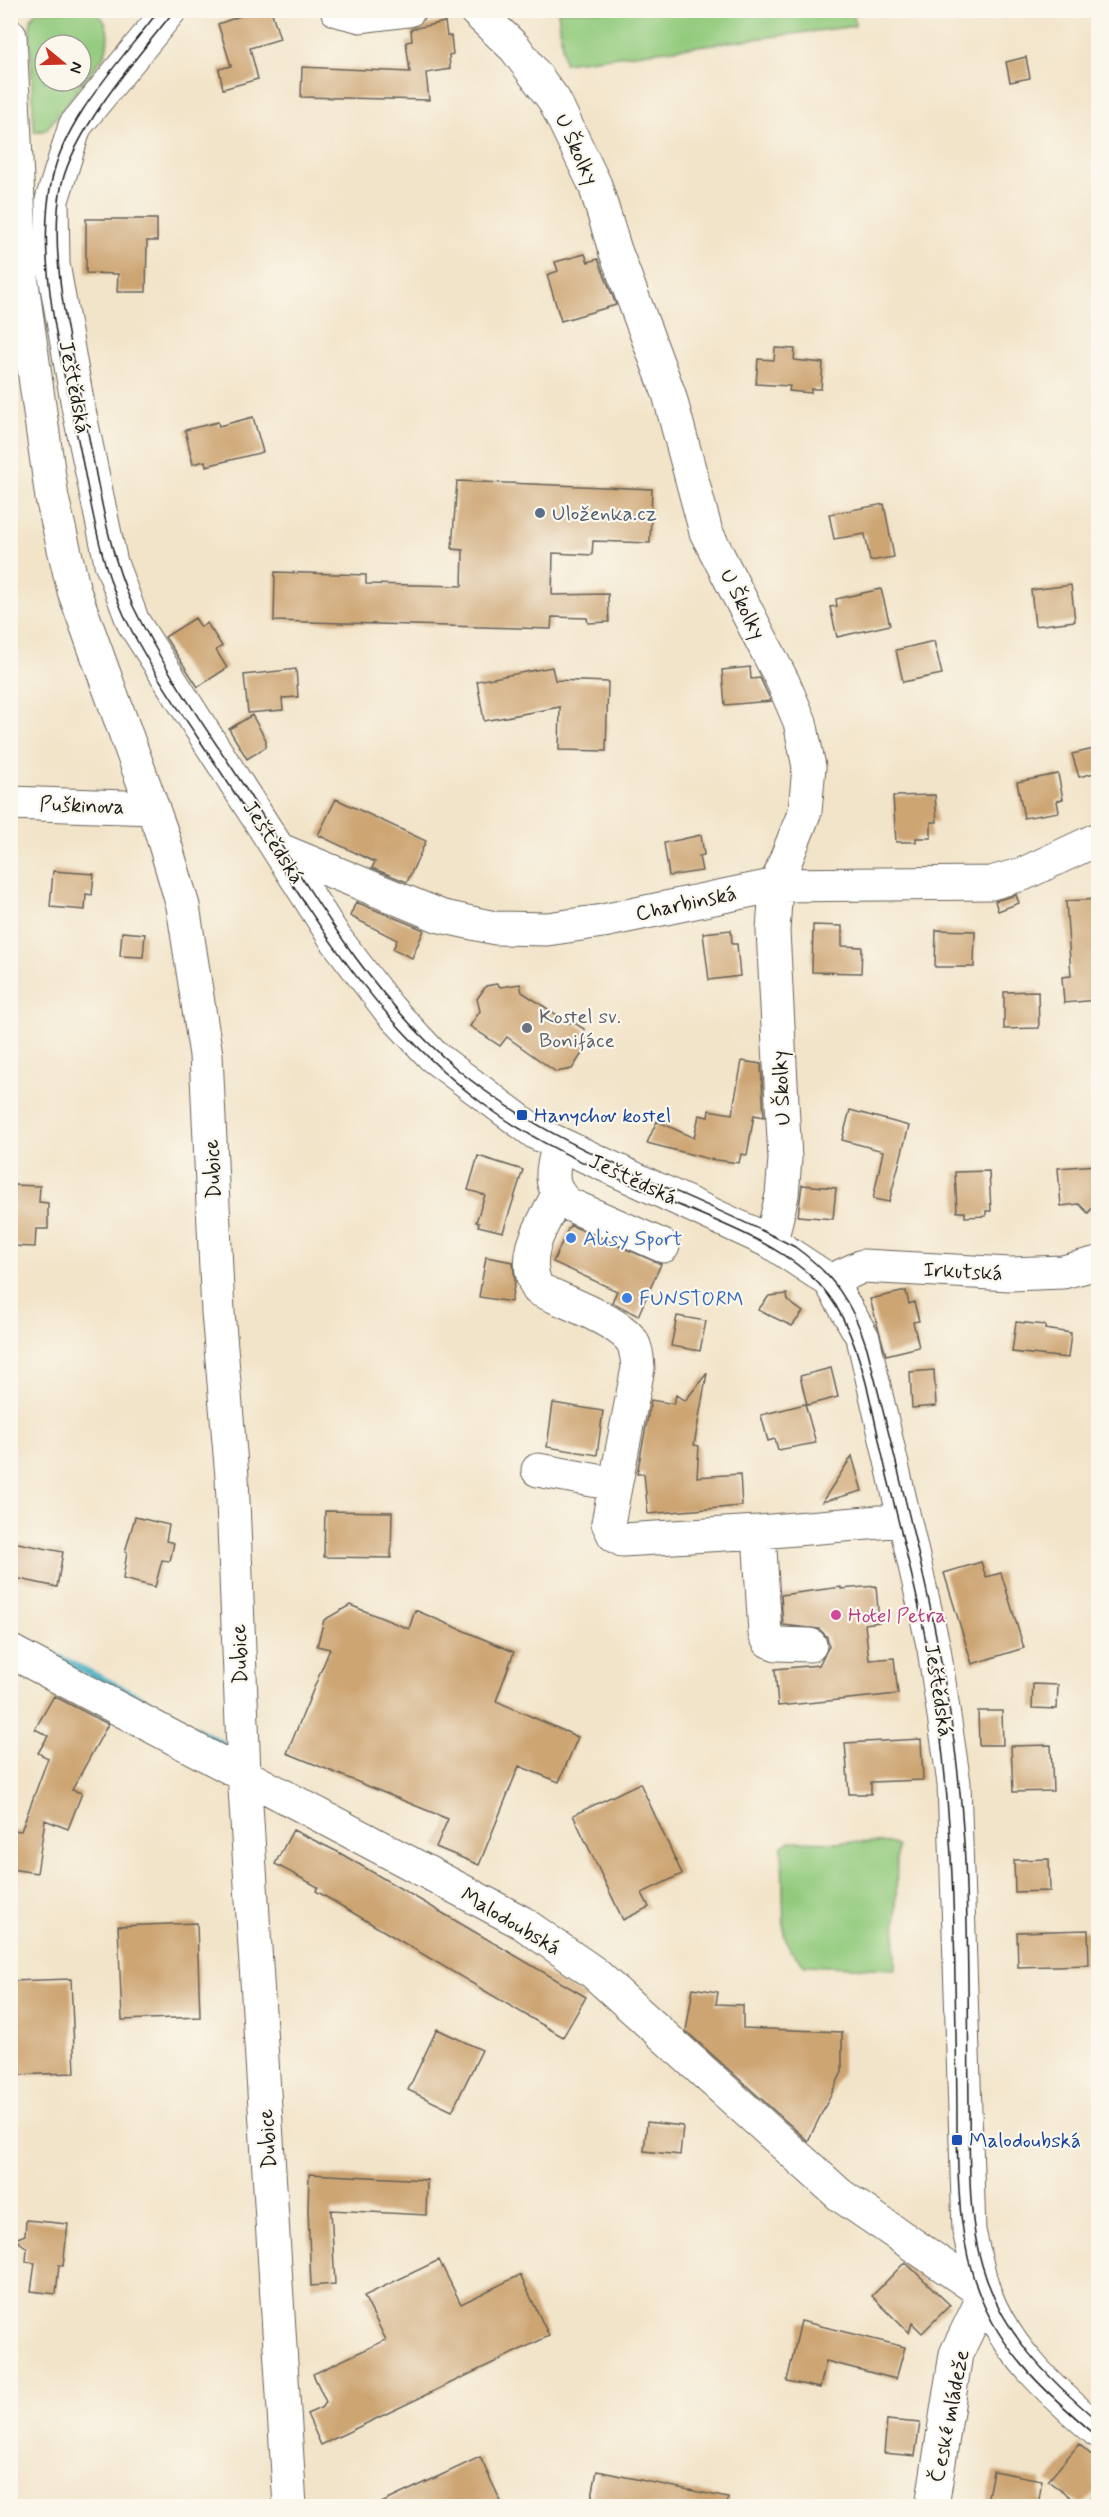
<svg xmlns="http://www.w3.org/2000/svg" width="1109" height="2517" font-family="Mynerve,sans-serif">
  <style>
    .green { fill: #92ca7d; stroke: #57734c; stroke-width: 1.5; fill-rule: evenodd }
    .lines { fill: none; stroke-linecap: round; stroke-linejoin: round }
    .stream { stroke: #43abc3; stroke-width: 8 }
    .building { fill: #cda573 }
    .minor-casing { stroke: #676259; stroke-width: 35 }
    .minor { stroke: #fff; stroke-width: 33 }
    .tram { stroke: #1c1c1c; stroke-width: 1.5 }
    .service-dot { fill: #5c6f8a; stroke: #fbf7ec; stroke-width: 2 }
    .worship-dot { fill: #6b7280; stroke: #fbf7ec; stroke-width: 2 }
    .transit-dot { fill: #1a4fb4; stroke: #fbf7ec; stroke-width: 2 }
    .shop-dot { fill: #3f7fe0; stroke: #fbf7ec; stroke-width: 2 }
    .hotel-dot { fill: #d1479c; stroke: #fbf7ec; stroke-width: 2 }
    .labels { text-anchor: middle; stroke-width: 4.5; stroke-linejoin: round; paint-order: stroke }
    .street-label { font-size: 21px; fill: #1c1c1c; stroke: #fbf7ec }
    .service-label { font-size: 21px; fill: #4e5e75; stroke: #fbf7ec; text-anchor: start }
    .worship-label { font-size: 21px; fill: #5b616d; stroke: #fbf7ec; text-anchor: start }
    .transit-label { font-size: 21px; fill: #164399; stroke: #fbf7ec; text-anchor: start }
    .shop-label { font-size: 21px; fill: #366cbe; stroke: #fbf7ec; text-anchor: start }
    .hotel-label { font-size: 21px; fill: #b23c85; stroke: #fbf7ec; text-anchor: start }
  </style>
  <rect width="100%" height="100%" fill="#fbf7ec"/>
  <filter id="ink" filterUnits="userSpaceOnUse"><feTurbulence type="fractalNoise" baseFrequency=".0167" numOctaves="2"/><feDisplacementMap in="SourceGraphic" scale="12" xChannelSelector="R" yChannelSelector="G"/><feConvolveMatrix kernelMatrix="1 2 1 2 8 2 1 2 1" color-interpolation-filters="sRGB"/></filter>
  <filter id="wash" filterUnits="userSpaceOnUse"><feTurbulence type="fractalNoise" baseFrequency=".008" numOctaves="4" result="noise"/><feDisplacementMap in="SourceGraphic" scale="24" xChannelSelector="R" yChannelSelector="G"/><feGaussianBlur stdDeviation="1.35" result="paint"/><feColorMatrix in="noise" values="0 0 0 0 0 0 0 0 0 0 0 0 0 0 0 0 0 1.4 0 .05"/><feComposite in="paint" operator="in"/></filter>
  <g filter="url(#wash)">
    <rect width="100%" height="100%" fill="#f2e4c9"/>
    <path class="green" d="M37,11H93C110,20 110,37 105,54L46,130L34,132L30,30L31,19ZM45,45H81V81H45Z
      M558,11H853L855,26L564,63Z
      M790,1841L891,1843L897,1846L895,1969L805,1965L790,1950L784,1934L782,1847Z"/>
    <g class="lines">
      <path class="stream" d="M10,1634L136,1696L226,1747"/>
    </g>
    <g id="blocks">
      <path class="building" d="M257,10H271L280,39L250,48L258,79L223,89L219,69L231,66L218,24Z
        M445,22L447,36H451L453,54L449,55L450,69L426,73L429,100L301,97L302,67L410,72L406,42L412,41L411,29Z
        M1026,57L1030,78L1010,82L1006,62Z
        M86,219H157V241H147L146,292H117L118,274L86,273Z
        M585,254L588,262L598,259L616,305L561,321L547,275L558,271L555,262Z
        M775,348L795,349L794,360L823,363L821,389H811V393L789,391L790,386L756,384L758,359L774,360Z
        M253,417L263,452L206,466L205,461L193,464L185,430L218,422L219,426Z
        M457,481L652,489L650,543L593,541L592,555L553,553L552,595L608,594L609,622L588,623L587,618L552,617L551,629L274,621L275,572L366,575V584L462,586L463,550L452,549Z
        M884,504L894,557L870,561L865,534L834,539L829,514Z
        M1071,585L1075,621L1035,626L1031,590Z
        M881,589L890,625L837,637L830,607L837,606L836,599Z
        M195,618L201,627L207,623L222,646L216,650L227,668L198,687L165,637Z
        M934,641L942,674L903,682L896,650Z
        M552,667L555,680L608,682L606,751L559,750L560,707L484,721L477,681Z
        M750,667L751,679L760,678L771,701L725,705L722,670Z
        M296,669L298,697L282,698L283,710L248,713L244,675Z
        M252,715L266,740V747L247,759L229,729Z
        M1098,748V772L1079,777L1072,754Z
        M1058,774L1063,799L1057,801L1059,812L1024,818L1017,782Z
        M935,795L937,822H931V838H916V842H896L893,796Z
        M336,799L426,841L407,882L372,868L375,862L318,835Z
        M701,835L704,855L699,856L702,871L669,876L664,843Z
        M53,871L94,874L92,895L86,894L85,910L50,907Z
        M1016,895L1019,903L998,911L995,901Z
        M1098,899V1000L1064,1003L1062,977L1071,976L1066,901Z
        M356,902L424,930L412,958L393,949L397,940L350,916Z
        M813,925L842,926V946L862,947L861,973L812,972Z
        M731,930L732,944H737L740,976L709,980L703,933Z
        M936,930L975,931L974,967H935Z
        M122,932L145,934L143,957L120,956Z
        M496,984L501,987L520,984L522,992L569,1023L573,1022L584,1029L588,1044L572,1069L556,1072L507,1037L500,1046L470,1026L480,1011L477,999L486,986Z
        M1038,991L1039,1028L1004,1029V992Z
        M742,1061L761,1064L764,1117L754,1115L747,1155L741,1154L739,1163L709,1159L647,1143L657,1121L694,1138L699,1115L708,1117L709,1110L732,1114Z
        M850,1110L909,1126L889,1202L873,1199L883,1151L842,1140Z
        M478,1156L523,1170L503,1232L478,1226L479,1223L476,1222L485,1195L468,1190Z
        M1096,1165L1098,1200L1088,1213L1079,1204L1061,1206L1058,1168Z
        M989,1171L991,1211H986V1216L965,1217V1212H957L955,1172Z
        M13,1185L40,1186L39,1202L48,1203V1229H36L35,1247L11,1246Z
        M802,1185L836,1188L833,1219L798,1216Z
        M570,1225L661,1264L638,1316L612,1302L617,1291L553,1262Z
        M486,1257L513,1262L515,1281L511,1302L479,1297Z
        M906,1291L909,1304L914,1302L919,1321L913,1322L919,1347L886,1355L870,1299Z
        M787,1294L788,1301L803,1312L792,1326L758,1310L769,1296Z
        M677,1316L706,1321L700,1351L671,1346Z
        M1016,1322L1045,1325V1329L1071,1333L1068,1358L1012,1352Z
        M831,1368L838,1397L807,1405L800,1376Z
        M934,1370L936,1406L912,1408L910,1372Z
        M707,1373L694,1445L699,1446L697,1477L740,1474L742,1506L648,1514L644,1474H637L651,1400L674,1404L676,1395L685,1401Z
        M553,1403L603,1411L597,1455L547,1447Z
        M805,1404L816,1443L778,1450L775,1439L768,1441L761,1415Z
        M852,1456L862,1491L822,1502Z
        M325,1511L392,1512L391,1558L324,1557Z
        M135,1517L169,1525L166,1541L174,1543L170,1561L162,1560L155,1587L123,1579L127,1552H125Z
        M13,1542L63,1552L57,1587L10,1577Z
        M981,1562L986,1577L1001,1573L1024,1648L972,1664L944,1573Z
        M876,1586L879,1622L865,1624L869,1660L894,1658L898,1694L778,1706L775,1669L819,1665L829,1646L827,1637L819,1629L783,1625L781,1595L841,1587V1589Z
        M350,1605L409,1629L415,1610L514,1652L496,1701L578,1737L559,1782L519,1766L479,1865L436,1847L448,1819L287,1753L330,1649L317,1646L324,1620Z
        M1033,1684L1058,1685L1057,1709L1032,1708Z
        M54,1696L108,1724L72,1790L82,1793L68,1829L45,1820L37,1873L10,1869V1830L21,1831L48,1758L38,1753L48,1736L35,1729Z
        M978,1711H1002L1003,1745H979Z
        M921,1739L923,1780L871,1782V1794H849L845,1743Z
        M1051,1745L1053,1791L1013,1792L1011,1746Z
        M640,1783L682,1874L642,1893L649,1907L623,1920L573,1815Z
        M293,1830L338,1852L586,1997L563,2037L316,1891L318,1887L275,1864Z
        M1049,1859L1050,1891L1015,1892L1014,1860Z
        M197,1923L200,2017L122,2020L118,1926Z
        M1088,1930L1089,1965L1018,1967L1017,1932Z
        M71,1979L75,2073L10,2075V1981Z
        M693,1988L718,1992L716,2004L743,2005V2028L842,2032V2072L808,2141L686,2031Z
        M437,2029L482,2050L452,2111L408,2090Z
        M647,2122L683,2126L680,2155L644,2151Z
        M309,2174L427,2180L426,2215L331,2210L335,2284L311,2286L308,2209Z
        M26,2220L68,2224L63,2266L59,2265L56,2294L31,2291L35,2263L26,2262L27,2248L15,2239L25,2235Z
        M439,2260L461,2304L520,2275L549,2336L321,2445L307,2414L323,2407L326,2402L313,2374L386,2340L364,2296Z
        M905,2262L950,2305L922,2333L912,2323L909,2333L872,2296Z
        M801,2321L905,2347L896,2379L826,2361L820,2388L787,2381Z
        M887,2420L920,2423L915,2456L884,2453Z
        M1079,2444L1098,2461V2488L1083,2506L1048,2481Z
        M480,2457L503,2506H375Z
        M597,2471L728,2498L727,2506H590Z
        M993,2471L1042,2480L1038,2506H986Z"/>
    </g>
  </g>
  <g filter="url(#ink)">
    <use href="#blocks" fill-opacity="0" stroke="#676259" stroke-width="1.5"/>
    <g class="lines">
      <defs>
        <path id="minor" d="M170,10L75,126L52,200L53,264L78,406L111,563L133,622L335,938L389,1009L433,1056L536,1133L771,1242L830,1281L863,1338L934,1649L954,1783L969,2231C974,2252 978,2274 985,2294C1007,2352 1053,2392 1098,2431
          M337,10L361,16L409,10
          M475,10L515,48L554,100L595,185L615,250L669,394L706,532L783,682L800,722L809,767L805,811L776,885L773,931L785,1159L782,1195L771,1242
          M10,36L22,283L52,498L74,591L162,834L183,906L206,1055L218,1312L232,1477L244,1773L290,2506
          M10,803L153,808
          M280,850L440,916L495,928L547,929L603,921L776,885L991,883L1023,874L1098,839
          M559,1145C552,1170 547,1186 568,1204L663,1246
          M558,1195C542,1225 520,1257 538,1289C563,1301 617,1320 632,1341C637,1350 637,1358 638,1368L608,1523L614,1535L622,1540L759,1532L904,1520
          M830,1281L863,1266L1010,1274L1063,1272L1098,1263
          M538,1470L614,1484
          M759,1532L765,1634L769,1641L777,1644L810,1645
          M10,1651L521,1922L593,1972L840,2195L985,2294
          M932,2506L956,2354L985,2294"/>
      </defs>
      <use href="#minor" class="minor-casing"/>
      <use href="#minor" class="minor"/>
      <path class="tram" d="M159,10C122,60 65,117 52,179C34,258 63,369 80,449C91,504 100,563 124,615C152,675 194,730 230,786C305,903 366,1014 478,1100C531,1141 594,1168 655,1195C715,1222 800,1247 836,1306C865,1355 873,1417 886,1471C903,1541 922,1610 933,1681C949,1781 954,1881 955,1982C956,2030 957,2078 957,2126C958,2184 958,2241 980,2296C1004,2356 1050,2396 1098,2437
        M175,10C138,56 76,127 62,183C46,254 73,357 87,428C99,487 108,552 133,606C163,668 204,725 242,783C306,883 365,991 457,1069C556,1152 682,1188 795,1247C833,1274 853,1304 867,1348C908,1511 954,1673 964,1842C969,1930 968,2019 969,2108C970,2159 967,2215 982,2265C1001,2332 1046,2377 1098,2421"/>
    </g>
  </g>
  <circle class="service-dot" cx="540" cy="513" r="6"/>
  <circle class="worship-dot" cx="527" cy="1028" r="6"/>
  <g class="transit-dot">
    <rect x="516" y="1109" width="12" height="12" rx="3"/>
    <rect x="951" y="2134" width="12" height="12" rx="3"/>
  </g>
  <g class="shop-dot">
    <circle cx="571" cy="1238" r="6"/>
    <circle cx="627" cy="1298" r="6"/>
  </g>
  <circle class="hotel-dot" cx="836" cy="1615" r="6"/>
  <g class="labels">
    <g class="street-label">
      <text transform="translate(577 149) rotate(65)" y="7">U Školky</text>
      <text transform="translate(75 387) rotate(79)" y="7">Ještědská</text>
      <text transform="translate(743 604) rotate(63)" y="7">U Školky</text>
      <text transform="translate(82 805) rotate(2)" y="7">Puškinova</text>
      <text transform="translate(274 842) rotate(57)" y="7">Ještědská</text>
      <text transform="translate(686 903) rotate(-12)" y="7">Charbinská</text>
      <text transform="translate(781 1088) rotate(-93)" y="7">U Školky</text>
      <text transform="translate(212 1169) rotate(-93)" y="7">Dubice</text>
      <text transform="translate(633 1179) rotate(25)" y="7">Ještědská</text>
      <text transform="translate(963 1271) rotate(3)" y="7">Irkutská</text>
      <text transform="translate(239 1654) rotate(-92)" y="7">Dubice</text>
      <text transform="translate(939 1690) rotate(81)" y="7">Ještědská</text>
      <text transform="translate(511 1921) rotate(31)" y="7">Malodoubská</text>
      <text transform="translate(267 2139) rotate(-94)" y="7">Dubice</text>
      <text transform="translate(949 2416) rotate(-79)" y="7">České mládeže</text>
    </g>
    <g class="service-label">
      <text x="552" y="520">Uloženka.cz</text>
    </g>
    <g class="worship-label">
      <text x="539" y="1023">Kostel sv.<tspan x="539" dy="24">Bonifáce</tspan></text>
    </g>
    <g class="transit-label">
      <text x="534" y="1122">Hanychov kostel</text>
      <text x="969" y="2147">Malodoubská</text>
    </g>
    <g class="shop-label">
      <text x="583" y="1245">Alisy Sport</text>
      <text x="639" y="1305">FUNSTORM</text>
    </g>
    <g class="hotel-label">
      <text x="848" y="1622">Hotel Petra</text>
    </g>
  </g>
  <rect width="1109" height="2517" fill="none" stroke="#fbf7ec" stroke-width="36"/>
  <g transform="translate(63 63) rotate(109)"><circle r="28" fill="#fbf7ec" stroke="#a29f99" stroke-width="1.5"/>
  <path d="M0-4.5L10 22L0 15L-10 22Z" fill="#c8321e"/>
  <text y="-9" font-size="16" font-weight="bold" text-anchor="middle" fill="#1c1c1c">N</text>
  </g>
</svg>
